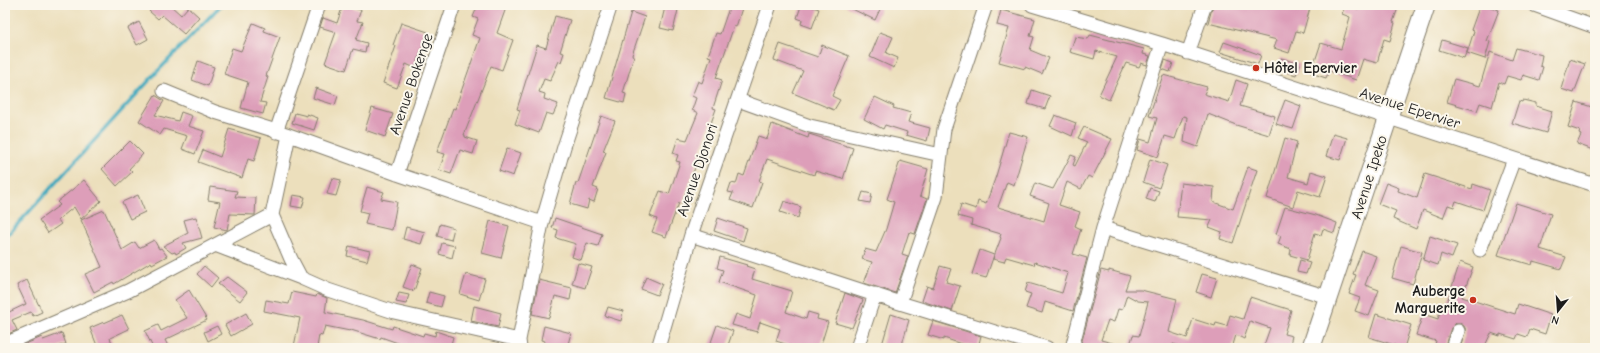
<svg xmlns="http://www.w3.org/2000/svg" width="1600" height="353" font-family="'Comic Neue',sans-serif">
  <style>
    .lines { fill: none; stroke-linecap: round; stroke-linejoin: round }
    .stream { stroke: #3ea9be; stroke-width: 3.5 }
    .building { fill: #dd9eb9 }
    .street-casing { stroke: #847e6c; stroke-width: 15 }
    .secondary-casing { stroke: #847e6c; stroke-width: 20 }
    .street { stroke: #fff; stroke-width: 13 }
    .secondary { stroke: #fff; stroke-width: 18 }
    .poi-dot { fill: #c8321e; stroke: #fbf7ec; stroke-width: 1.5 }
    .labels { text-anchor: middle; stroke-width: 4; stroke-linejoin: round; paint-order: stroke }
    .poi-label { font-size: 15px; font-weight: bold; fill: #1c1c1c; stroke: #fbf7ec; text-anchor: start }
    .street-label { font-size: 15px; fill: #1c1c1c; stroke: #fbf7ec }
  </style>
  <rect width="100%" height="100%" fill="#fbf7ec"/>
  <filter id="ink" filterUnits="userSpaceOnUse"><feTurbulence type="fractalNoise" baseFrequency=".025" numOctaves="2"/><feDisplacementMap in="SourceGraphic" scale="8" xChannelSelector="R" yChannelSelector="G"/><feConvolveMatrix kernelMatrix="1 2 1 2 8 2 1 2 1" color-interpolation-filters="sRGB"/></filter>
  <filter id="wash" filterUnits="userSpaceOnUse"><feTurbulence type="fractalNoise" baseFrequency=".012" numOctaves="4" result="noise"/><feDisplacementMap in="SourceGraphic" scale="16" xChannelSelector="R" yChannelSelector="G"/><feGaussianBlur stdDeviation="0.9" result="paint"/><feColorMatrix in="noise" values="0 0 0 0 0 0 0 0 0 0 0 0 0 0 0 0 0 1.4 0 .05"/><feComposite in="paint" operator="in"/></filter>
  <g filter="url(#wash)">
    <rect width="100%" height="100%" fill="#ecdfbc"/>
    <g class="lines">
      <path class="stream" d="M5,238L156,73L221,5"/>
    </g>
    <g id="blocks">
      <path class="building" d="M150,5H170L181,15L188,7L199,17L184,34L162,15L158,19L149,11L153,7Z
        M343,5L361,10L357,21L363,22L356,40L367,43L365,52L353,49L346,70L325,63L336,32L320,27L323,18L337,23Z
        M478,5H507L497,33L513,40L502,70L491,66L464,135H465V137L477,141L473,154L460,150L451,174L439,170L445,154L437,152L453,108L455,109L480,38L472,35L478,19L473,17Z
        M730,5H743L736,27L734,26L716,78L722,80L713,108L716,109L682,204L679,203L666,237L652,232L657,219L650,216L660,191L669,194L680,162L676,161L678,155L673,153L678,138L687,140L698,113L692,110L696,98L692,96L698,81L702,83L711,57L708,56L716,33L720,34Z
        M807,5L819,9L812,28L801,24L802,20L797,18L801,6L806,7Z
        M844,5H882L875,20Z
        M1213,5H1302L1310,8L1303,33L1296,31L1289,53L1274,48L1277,40L1208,23Z
        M1345,5L1358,9L1359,5H1399L1393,22L1395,23L1390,41L1384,39L1377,63L1363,59L1356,80L1329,71L1326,78L1311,73L1321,43L1341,49L1350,17L1342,14Z
        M1480,5H1485L1499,10L1487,41L1490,42L1485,59L1467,53L1474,31L1471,30Z
        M665,7L678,10L673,31L660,28Z
        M1001,10L1035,19L1030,36L1034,37L1030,50L1049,58L1042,74L1025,67V69L999,62L1009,28L997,25Z
        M631,12L645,17L632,55L634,56L623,93L626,94L624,103L606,98Z
        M555,16L570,20L560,52L564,53L561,62L559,61L550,81L544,79L539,92L545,94L544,99L558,104L553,115L546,113L539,133L515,124L520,110L517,109L537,45L546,48Z
        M139,22L148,39L137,45L128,28Z
        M253,23L265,28L264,31L280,37L266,76L268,77L260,102L266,103L263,114L241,108L248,82L224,74L232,48L241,51Z
        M401,23L428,32L415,68L406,64L397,88L383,83L396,46L393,45Z
        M880,32L893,37L886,53L898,58L894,68L870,57Z
        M1090,35L1144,49L1143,54L1150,56L1147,65L1141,63L1139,67L1126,63L1109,100L1099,95L1117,57L1096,51L1094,59L1070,52L1075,37L1088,39Z
        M1442,40L1468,48L1464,58L1439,50Z
        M1224,42L1261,55L1258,64L1220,52Z
        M780,44L818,57L822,45L849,56L832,96L840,100L834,110L793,93L803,71L774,60Z
        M1516,48L1542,55L1540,66L1543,67L1539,80L1523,75L1521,80L1507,76L1504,84L1499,82L1492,107L1480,103L1477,111L1447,102L1454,79L1480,86L1490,52L1512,60Z
        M1281,58L1300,64L1296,75L1277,69Z
        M1570,59L1585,64L1574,93L1561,89Z
        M1165,60L1173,63L1170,72L1162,69Z
        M198,61L214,67L208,86L192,80Z
        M1163,75L1207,87L1204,94L1229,102L1236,80L1247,84L1240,106L1275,116L1269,135L1236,125L1208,114L1198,147L1184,142L1187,117L1183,116L1175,139L1165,136L1158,157L1137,150L1140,139L1150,142L1157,118L1149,116Z
        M316,88L338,96L335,105L313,98Z
        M1032,90L1050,96L1045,109L1028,104Z
        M155,95L164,101L155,115L178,121L181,112L192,116L188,126L204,131L195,154L182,149L187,136L164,129L160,135L139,121Z
        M875,97L894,106L893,108L911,113L908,122L930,128L927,141L906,135L907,132L885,125L883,129L864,119Z
        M1285,100L1301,106L1293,129L1276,124Z
        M1523,100L1536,103V106L1552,111L1546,133L1512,123L1519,101L1522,102Z
        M1576,102L1595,108V144L1593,150L1577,144L1581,135L1579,134L1580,131L1568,127Z
        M372,108L393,114L385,137L365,130Z
        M295,113L307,116V114L318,118L314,130L292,123Z
        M1055,115L1076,123L1072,136L1050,126Z
        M601,116L615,121L603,151L606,152L593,187L598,189L594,202L589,200L587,209L570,204L576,183H578Z
        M772,124L808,138L809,134L853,148L843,179L815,171L814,175L767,159L759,181L762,182L753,208L730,200L733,193L728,192L731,183L736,184L739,174L744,176L758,136L767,139Z
        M1084,127L1112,139L1092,178L1088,176L1081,189L1067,182L1059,205L1080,212L1075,226L1081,229L1073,254L1087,258L1073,311L1045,302L1042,313L1026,308L1031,294L1025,292L1028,283L1062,293L1068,273L1035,262L1034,265L1006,257L1004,262L993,259L1001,238L1000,237L1001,234L971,225L972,220L958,216L961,204L976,209L978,201L986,204L996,176L1009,132L1028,137L1014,185L1007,182L998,207L1044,221L1049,203L1030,196L1035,183L1053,189L1071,155L1076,157L1073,165L1075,166L1087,142L1078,138Z
        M229,129L261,138L254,161L248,159L242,178L198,162L203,150L220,157Z
        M1333,134L1347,138L1340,160L1326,156Z
        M1285,138L1297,142L1288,177L1308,183L1311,171L1327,176L1320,197L1298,190L1293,207L1267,198Z
        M130,141L143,154L129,169L132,172L117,186L102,169Z
        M507,148L521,153L513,176L499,171Z
        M1150,159L1167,165L1159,188L1143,182Z
        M900,161L928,169L920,196L927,199L915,234L909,232L902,254L908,256L895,293L864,283L872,262L862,259L865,249L876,252L886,229L894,202L887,199Z
        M1248,167L1257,170L1233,243L1220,239L1222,232L1209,227L1212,220L1177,217L1181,183L1214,187L1213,202L1233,209Z
        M1425,174L1472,189L1473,184L1490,190L1483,210L1456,201L1454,207L1448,205L1443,218L1423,210L1416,229L1393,219L1396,211L1378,204L1386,183L1399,188L1398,191L1417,198Z
        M332,178L341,180L336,196L327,194Z
        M84,180L101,201L81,219L74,207L58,220L61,224L48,233L39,220L60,205L57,202Z
        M210,187L237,191L235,197L256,198L255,215L230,214L227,230L214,227L220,202L208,200Z
        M367,187L384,192L381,199L397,202L392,230L365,224L368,213L360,211Z
        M1150,188L1159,191L1155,202L1146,199Z
        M863,192L872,194L870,203L860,201Z
        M138,195L145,212L130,219L122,202Z
        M293,195L305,197L302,208L291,206Z
        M784,201L801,207L798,218L780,212Z
        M1516,203L1551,214L1540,249L1566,257L1561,269L1533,261L1532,265L1498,255Z
        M1285,207L1316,215L1337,223L1334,233L1323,229L1321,235L1315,233L1307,260L1290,255L1291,249L1278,244L1281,236L1276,234Z
        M104,210L122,250L135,242L139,248L154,240L159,249L161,248L167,256L152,264L151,262L114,284L113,282L94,292L85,274L102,267L81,220Z
        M196,217L202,238L183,243L186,248L176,254L175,252L172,253L163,246L188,233L184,220Z
        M555,218L602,234L598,246L587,243L581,260L572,257L576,244L556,238L558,230L552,228Z
        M718,218L747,228L743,241L714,231Z
        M490,221L509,226L501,258L482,253Z
        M440,224L454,228L451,240L437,236Z
        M406,227L425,232L421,244L403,239Z
        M1430,236L1457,245L1452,258L1441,254L1438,265L1423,260Z
        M442,243L455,246L452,258L439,254Z
        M349,246L370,251L367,261L347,256Z
        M1401,246L1422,252L1413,284L1392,278Z
        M980,250L994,255L986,278L972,274Z
        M1362,251L1376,256L1365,285L1379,290L1369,316L1355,311L1360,298L1349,294L1356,275L1353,274Z
        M720,257L747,265L746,266L755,269L752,279L792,291L786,312L806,319L808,312L818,315L817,319L828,322L820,348H798L776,341L780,329L760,322L757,332L732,325L736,314L750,319L757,295L719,282L723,270L717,268Z
        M1300,260L1310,263L1306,274L1297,272Z
        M1460,262L1473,267L1462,297L1515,314L1518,304L1551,315L1545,334L1530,329L1527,337L1518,334L1516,339L1500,334V336L1491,333L1484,348H1460L1466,330L1464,326L1460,323H1456L1451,328L1444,348H1434L1436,341L1416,335L1423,314L1438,319L1442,303L1446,305Z
        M578,263L592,267L585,288L572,284Z
        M412,264L422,268L414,291L403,287Z
        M204,266L218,278L211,287L197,274Z
        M940,266L951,269L946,282L960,286L952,311L922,301L927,286L933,288Z
        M1101,270L1109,272V270L1130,276L1125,290H1141L1177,299L1169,332L1187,338L1193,319L1215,326L1216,323L1227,326L1230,315L1243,319L1250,297L1291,310L1284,334L1292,336L1289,348H1263L1270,328L1250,321L1244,339L1236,335L1232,348H1186L1173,344L1172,348H1129L1133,335L1139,336L1148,302L1138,301L1127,295L1122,310L1118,309L1114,322L1108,320L1101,340L1120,345V348H1080Z
        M466,274L485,279L479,300L460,294Z
        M1202,274L1217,278L1211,297L1196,292Z
        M227,277L247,292L240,301L218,284Z
        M646,277L662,284L657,295L641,289Z
        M27,280L42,312L33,316L31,312L12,320L17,330L6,335L5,303L9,312L26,304L17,285Z
        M539,280L572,288L570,300L555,296L549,318L532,314Z
        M189,290L207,320L165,340L169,348H153L145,331L158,325L161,331L187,318L175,300Z
        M292,292L316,297L317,294L327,298L325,312L363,320L392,329L393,326L423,336L424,333L435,336L436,331L453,337L450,348H412L381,337L380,339L351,330L350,331L325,326L322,336L319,335L317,348L294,346L300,318L264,311L266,300L289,304Z
        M429,292L444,296L441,307L426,303Z
        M399,293L409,295L406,304L396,302Z
        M845,293L863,300L852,328L835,323Z
        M474,306L501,313L498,327L471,321Z
        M608,307L623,311L621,321L605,316Z
        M246,313L252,324L231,336L225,325Z
        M891,314L909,320L901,348H881Z
        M1376,314L1411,325L1404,348L1369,337Z
        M122,315L129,329L110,338L114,348H98L90,328L104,322V323Z
        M933,321L981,336L978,347L968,344L967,346L944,338V340L928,335Z
        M717,325L733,331L727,348H709Z
        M217,326L221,334L208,341L204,332Z
        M544,326L571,333L567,348H543L545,341L541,340Z
        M62,333L66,344L54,348H16L42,337L43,340Z"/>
    </g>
  </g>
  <g filter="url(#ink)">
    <use href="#blocks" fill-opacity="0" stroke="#847e6c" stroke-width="1"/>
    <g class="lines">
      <defs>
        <path id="street" d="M1032,5L1162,44L1595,185
          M1534,5L1595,27
          M1188,53L1205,5
          M164,91L215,112L289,135L397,174L542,223
          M738,100L810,126L941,155
          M276,132L319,5
          M289,135L272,215L291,259L301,278L328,290L394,312L519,340
          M397,174L454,5
          M1103,228L1328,297
          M691,235L900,303L1047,348
          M215,245L301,278
          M1480,250L1514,159
          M900,303L936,197L944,129L986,5
          M5,344L128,291L272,215
          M520,348L519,340L542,223L564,147L611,5
          M658,348L691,235L770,5
          M857,348L875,294
          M1072,348L1103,228L1162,44
          M1452,348L1458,331"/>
        <path id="secondary" d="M1311,348L1426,5"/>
      </defs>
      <use href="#street" class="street-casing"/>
      <use href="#secondary" class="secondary-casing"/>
      <use href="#street" class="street"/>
      <use href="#secondary" class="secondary"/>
    </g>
  </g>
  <g class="poi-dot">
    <circle cx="1256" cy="68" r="4"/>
    <circle cx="1473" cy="300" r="4"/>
  </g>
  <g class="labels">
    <g class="poi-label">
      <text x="1264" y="73">Hôtel Epervier</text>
      <text x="1465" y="296" text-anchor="end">Auberge<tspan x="1465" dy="17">Marguerite</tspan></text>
    </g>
    <g class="street-label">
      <text transform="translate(411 84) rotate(-71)" y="5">Avenue Bokenge</text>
      <text transform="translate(1410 108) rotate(18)" y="5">Avenue Epervier</text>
      <text transform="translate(697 170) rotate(-71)" y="5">Avenue Djonori</text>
      <text transform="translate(1369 177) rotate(-72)" y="5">Avenue Ipeko</text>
    </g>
  </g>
  <rect width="1600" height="353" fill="none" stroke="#fbf7ec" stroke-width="20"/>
  <g transform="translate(1558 311) rotate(197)" stroke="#fbf7ec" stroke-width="3" paint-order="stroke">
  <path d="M0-3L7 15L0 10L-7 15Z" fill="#1c1c1c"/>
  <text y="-6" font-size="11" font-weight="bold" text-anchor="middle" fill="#1c1c1c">N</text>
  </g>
</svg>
